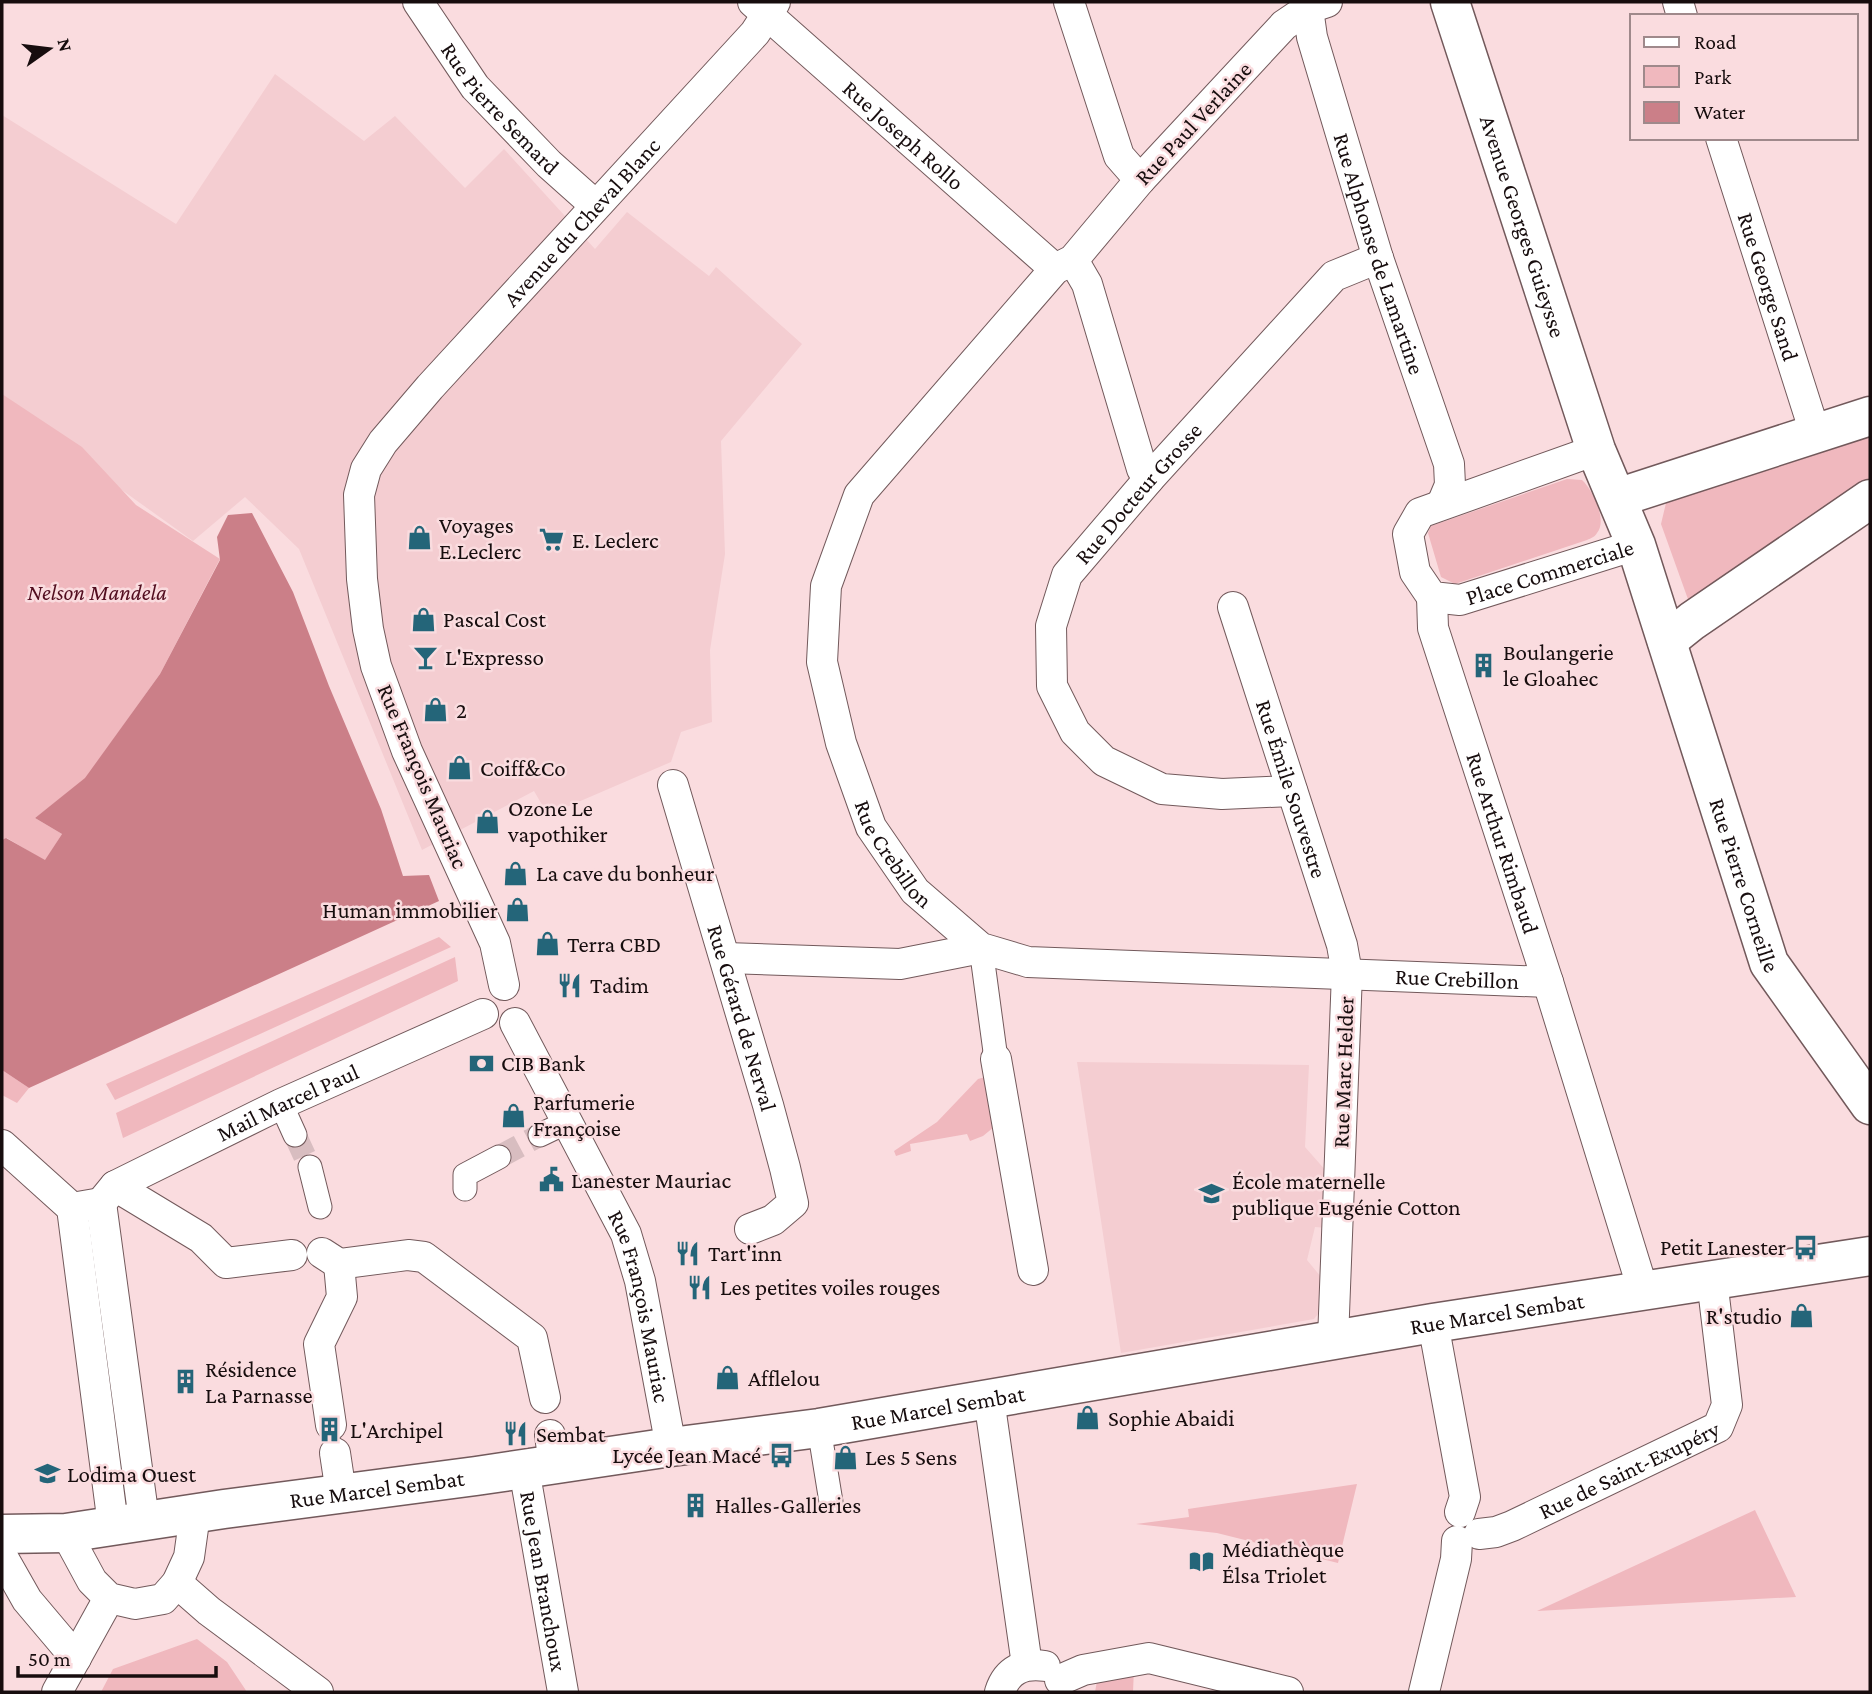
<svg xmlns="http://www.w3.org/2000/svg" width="1872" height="1694" font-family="'Crimson Pro',serif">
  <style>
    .built { fill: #f4cdd1 }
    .green { fill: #f0b8be }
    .water { fill: #cb7f88 }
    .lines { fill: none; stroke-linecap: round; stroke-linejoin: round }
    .pedestrian-tunnel { stroke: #d8bdc0; stroke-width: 23; stroke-dasharray: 23 11; stroke-linecap: butt }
    .pedestrian-casing { stroke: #72595b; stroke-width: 25 }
    .minor-casing { stroke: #72595b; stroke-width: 32 }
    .tertiary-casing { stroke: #72595b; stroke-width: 41 }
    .pedestrian { stroke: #fff; stroke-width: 23 }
    .minor { stroke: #fff; stroke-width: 30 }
    .tertiary { stroke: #fff; stroke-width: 38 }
    .labels { text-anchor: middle; stroke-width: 5; stroke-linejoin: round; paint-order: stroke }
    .street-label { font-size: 23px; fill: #170d0e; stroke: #fadcdf }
    .poi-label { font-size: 23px; fill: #170d0e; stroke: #fadcdf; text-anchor: start }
    .park-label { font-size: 23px; font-style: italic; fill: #520d1f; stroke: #fadcdf }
  </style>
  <rect width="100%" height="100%" fill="#fadcdf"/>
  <path class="built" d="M275,74L364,141L395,116L465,188L504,149L595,249L627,212L709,276L716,267L802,344L721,441L725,554L710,650L712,722L681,732L671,762L548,815L534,791L422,850L299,549L245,497L193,541L2,404V115L176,224Z
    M1077,1062L1309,1065L1305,1147L1327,1172V1228L1315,1227L1307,1260L1326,1283L1322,1309L1314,1319L1121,1353Z"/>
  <path class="green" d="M2,394L82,447L136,505L220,559L160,674L85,779L35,818L62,834L45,861L7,838L2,840Z
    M1870,437V484L1689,602L1661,524L1666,503Z
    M1567,479L1582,480C1592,489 1608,520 1597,533C1595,537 1591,538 1587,540L1455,584L1441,577L1428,533L1431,526Z
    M439,937L451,947L115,1100L106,1084Z
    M455,957L458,981L123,1138L116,1113Z
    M2,1070L29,1088L17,1103L2,1095Z
    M985,1077L994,1127L983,1136L970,1141L967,1134L910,1144L911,1151L896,1156L894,1151L937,1122L978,1079Z
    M1357,1484L1338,1563L1217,1533L1136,1524L1189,1517L1188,1509Z
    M1755,1510L1796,1597L1537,1611Z
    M197,1639L227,1662L247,1692H101L113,1669Z
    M1134,1669L1133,1692H1095L1098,1676Z"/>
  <path class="water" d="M252,513L293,592L329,686L381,809L403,876L429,875L439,901L29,1088L2,1070V840L6,838L45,860L62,834L35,818L85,778L160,674L220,560L217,537L228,515Z"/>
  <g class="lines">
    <path class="pedestrian-tunnel" d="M295,1135L306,1159
      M499,1157L540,1135"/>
    <defs>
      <path id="pedestrian" d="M981,948L996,1059
        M281,1104L295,1135
        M540,1135L567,1122
        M310,1167L320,1207
        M465,1189V1175L499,1157
        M819,1428L831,1502"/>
      <g id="minor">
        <path id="s1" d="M418,2L475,87L549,164L595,205"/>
        <path id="s2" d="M753,2L1055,269"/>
        <path d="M1069,2L1119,156L1140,180"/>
        <path id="s3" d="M1307,2L1312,37L1378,258L1449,464L1450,485L1442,504"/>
        <path id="s4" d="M1327,2L1309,8L1284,25L1140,180L1073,260L1055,269L859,495L826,586L822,662L841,743L871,827L915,891L981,948L1028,962L1548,982"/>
        <path d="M1678,2L1682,16"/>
        <path id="s5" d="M1721,138L1815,433"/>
        <path d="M1073,260L1087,284L1142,469L1149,479"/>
        <path id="s6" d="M1596,450L1420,513L1408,534L1415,572L1432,597L1460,600L1636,545"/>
        <path id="s7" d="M1432,597L1433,628L1548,982L1643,1290"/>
        <path id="s8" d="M1233,607L1342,945L1347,973L1333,1340"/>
        <path id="s9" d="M673,785L768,1105L785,1168L793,1203L773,1220L750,1229"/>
        <path id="s10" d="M1292,791L1222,794L1162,789L1104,761L1075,732L1052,686L1051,626L1067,575L1149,479L1334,276L1378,258"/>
        <path d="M726,958L900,964L981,948"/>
        <path id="s11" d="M504,985L495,943L407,751L376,666L368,629L362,579L359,495L366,469L383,442L430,387L755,33L775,2"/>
        <path id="s12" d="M515,1023L626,1234L640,1281L671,1447"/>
        <path d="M996,1059L1033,1270"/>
        <path d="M2,1145L72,1208"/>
        <path d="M115,1186L201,1238L226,1263L292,1255"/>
        <path id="s13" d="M101,1203L115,1186L281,1104L483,1014"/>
        <path d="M101,1203L72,1208L113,1525"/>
        <path d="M101,1203L144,1520"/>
        <path d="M322,1253L339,1264L408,1255L424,1257L532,1338L545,1398"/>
        <path d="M1433,1323L1465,1497L1460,1512"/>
        <path d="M989,1399L1027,1665"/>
        <path d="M331,1425L319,1344L342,1297L339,1264"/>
        <path d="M550,1435L554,1465"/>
        <path d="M335,1453L341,1493"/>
        <path id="s14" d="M524,1469L563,1692"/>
        <path d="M66,1533L92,1581L109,1598L135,1604L163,1599L177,1583L189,1557L195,1514"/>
        <path id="s15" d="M1479,1534L1496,1532L1512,1526L1718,1427L1727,1405L1712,1280"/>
        <path d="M2,1556L27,1600L76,1658"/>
        <path d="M177,1583L209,1611L318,1692"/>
        <path d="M1060,1680L1083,1670L1149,1658L1288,1692"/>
        <path d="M57,1692L109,1598"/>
        <path d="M1000,1692C1007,1670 1023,1663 1045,1666"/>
        <path d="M1424,1692L1456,1559L1457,1541"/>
      </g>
      <g id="tertiary">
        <path id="s16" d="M1450,2L1596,450L1636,545L1769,963L1870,1105"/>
        <path d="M1617,498L1870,416"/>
        <path d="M1667,641L1692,621L1870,499"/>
        <path id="s17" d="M2,1534L66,1533L224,1509L476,1476L671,1447L819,1428L1433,1323L1870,1256"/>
      </g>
    </defs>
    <use href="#pedestrian" class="pedestrian-casing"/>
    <use href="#minor" class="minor-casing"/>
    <use href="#tertiary" class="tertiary-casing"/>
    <use href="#pedestrian" class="pedestrian"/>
    <use href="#minor" class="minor"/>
    <use href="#tertiary" class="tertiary"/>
  </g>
  <defs>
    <symbol id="shop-bare" viewBox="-9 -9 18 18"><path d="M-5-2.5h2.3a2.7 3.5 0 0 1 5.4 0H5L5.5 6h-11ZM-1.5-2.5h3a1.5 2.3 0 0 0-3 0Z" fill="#246579" stroke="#fadcdf" stroke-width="2.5" paint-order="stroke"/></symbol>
    <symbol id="supermarket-bare" viewBox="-9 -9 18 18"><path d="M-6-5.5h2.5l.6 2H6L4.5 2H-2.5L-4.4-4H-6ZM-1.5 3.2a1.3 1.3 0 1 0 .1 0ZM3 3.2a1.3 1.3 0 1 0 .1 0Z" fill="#246579" stroke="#fadcdf" stroke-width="2.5" paint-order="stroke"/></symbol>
    <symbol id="bar-bare" viewBox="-9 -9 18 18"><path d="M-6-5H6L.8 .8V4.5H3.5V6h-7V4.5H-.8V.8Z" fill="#246579" stroke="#fadcdf" stroke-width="2.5" paint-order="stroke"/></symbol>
    <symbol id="building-bare" viewBox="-9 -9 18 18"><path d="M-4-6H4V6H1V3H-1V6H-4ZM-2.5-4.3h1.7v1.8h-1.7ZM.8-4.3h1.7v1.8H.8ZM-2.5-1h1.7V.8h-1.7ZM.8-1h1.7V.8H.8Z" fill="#246579" stroke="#fadcdf" stroke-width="2.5" paint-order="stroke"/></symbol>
    <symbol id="restaurant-bare" viewBox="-9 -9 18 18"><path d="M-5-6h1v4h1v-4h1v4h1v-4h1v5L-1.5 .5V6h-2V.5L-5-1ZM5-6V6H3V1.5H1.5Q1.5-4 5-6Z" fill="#246579" stroke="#fadcdf" stroke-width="2.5" paint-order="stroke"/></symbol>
    <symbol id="bank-bare" viewBox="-9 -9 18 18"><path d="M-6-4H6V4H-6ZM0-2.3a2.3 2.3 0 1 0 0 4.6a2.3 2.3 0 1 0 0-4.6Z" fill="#246579" stroke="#fadcdf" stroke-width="2.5" paint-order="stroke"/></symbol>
    <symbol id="civic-bare" viewBox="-9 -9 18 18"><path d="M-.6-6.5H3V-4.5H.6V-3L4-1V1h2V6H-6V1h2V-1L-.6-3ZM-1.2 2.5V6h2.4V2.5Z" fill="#246579" stroke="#fadcdf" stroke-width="2.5" paint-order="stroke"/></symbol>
    <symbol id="school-bare" viewBox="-9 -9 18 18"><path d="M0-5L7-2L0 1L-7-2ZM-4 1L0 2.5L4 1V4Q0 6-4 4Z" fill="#246579" stroke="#fadcdf" stroke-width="2.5" paint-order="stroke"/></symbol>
    <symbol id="bus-bare" viewBox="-9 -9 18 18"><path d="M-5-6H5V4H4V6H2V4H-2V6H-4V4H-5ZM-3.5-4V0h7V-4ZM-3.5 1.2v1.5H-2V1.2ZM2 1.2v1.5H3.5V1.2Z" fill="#246579" stroke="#fadcdf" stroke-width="2.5" paint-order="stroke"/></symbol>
    <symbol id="library-bare" viewBox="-9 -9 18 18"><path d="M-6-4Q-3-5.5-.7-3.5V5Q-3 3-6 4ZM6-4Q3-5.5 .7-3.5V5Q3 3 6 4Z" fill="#246579" stroke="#fadcdf" stroke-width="2.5" paint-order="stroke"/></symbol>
  </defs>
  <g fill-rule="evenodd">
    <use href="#shop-bare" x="402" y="520" width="35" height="35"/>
    <use href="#supermarket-bare" x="534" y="522" width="35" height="35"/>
    <use href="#shop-bare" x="406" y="602" width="35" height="35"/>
    <use href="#bar-bare" x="408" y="640" width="35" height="35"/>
    <use href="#building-bare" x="1466" y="648" width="35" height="35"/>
    <use href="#shop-bare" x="418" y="692" width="35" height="35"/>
    <use href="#shop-bare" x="442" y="750" width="35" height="35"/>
    <use href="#shop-bare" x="470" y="804" width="35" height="35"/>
    <use href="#shop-bare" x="498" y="856" width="35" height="35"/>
    <use href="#shop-bare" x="500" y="892" width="35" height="35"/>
    <use href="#shop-bare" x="530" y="926" width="35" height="35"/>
    <use href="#restaurant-bare" x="552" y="968" width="35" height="35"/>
    <use href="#bank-bare" x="464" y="1046" width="35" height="35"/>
    <use href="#shop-bare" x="496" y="1098" width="35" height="35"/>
    <use href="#civic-bare" x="534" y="1162" width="35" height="35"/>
    <use href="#school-bare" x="1194" y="1176" width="35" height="35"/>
    <use href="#bus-bare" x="1788" y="1230" width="35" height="35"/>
    <use href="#restaurant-bare" x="670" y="1236" width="35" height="35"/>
    <use href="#restaurant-bare" x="682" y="1270" width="35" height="35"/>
    <use href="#shop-bare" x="1784" y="1298" width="35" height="35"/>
    <use href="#shop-bare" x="710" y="1360" width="35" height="35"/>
    <use href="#building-bare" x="168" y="1364" width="35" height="35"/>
    <use href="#shop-bare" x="1070" y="1400" width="35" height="35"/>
    <use href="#building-bare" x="312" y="1412" width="35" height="35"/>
    <use href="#restaurant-bare" x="498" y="1416" width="35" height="35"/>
    <use href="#bus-bare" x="764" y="1438" width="35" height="35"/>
    <use href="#shop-bare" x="828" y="1440" width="35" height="35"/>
    <use href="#school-bare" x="30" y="1456" width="35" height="35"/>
    <use href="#building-bare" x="678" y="1488" width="35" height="35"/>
    <use href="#library-bare" x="1184" y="1544" width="35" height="35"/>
  </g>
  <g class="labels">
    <g class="street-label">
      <text dy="8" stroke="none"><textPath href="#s1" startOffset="135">Rue Pierre Semard</textPath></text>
      <text transform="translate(1193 123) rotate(-47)" y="8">Rue Paul Verlaine</text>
      <text dy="8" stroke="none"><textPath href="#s2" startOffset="201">Rue Joseph Rollo</textPath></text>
      <text dy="8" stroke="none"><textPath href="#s11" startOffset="872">Avenue du Cheval Blanc</textPath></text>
      <text dy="8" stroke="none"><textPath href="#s16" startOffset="236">Avenue Georges Guieysse</textPath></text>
      <text dy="8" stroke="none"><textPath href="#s3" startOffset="262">Rue Alphonse de Lamartine</textPath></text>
      <text dy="8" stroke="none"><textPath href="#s5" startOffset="156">Rue George Sand</textPath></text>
      <text dy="8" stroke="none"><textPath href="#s10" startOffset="509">Rue Docteur Grosse</textPath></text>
      <text dy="8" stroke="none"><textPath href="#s6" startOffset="402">Place Commerciale</textPath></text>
      <text transform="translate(423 776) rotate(67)" y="8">Rue François Mauriac</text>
      <text dy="8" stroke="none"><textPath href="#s8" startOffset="191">Rue Émile Souvestre</textPath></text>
      <text dy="8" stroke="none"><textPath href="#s7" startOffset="257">Rue Arthur Rimbaud</textPath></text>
      <text dy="8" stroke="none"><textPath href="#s4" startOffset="1064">Rue Crebillon</textPath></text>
      <text dy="8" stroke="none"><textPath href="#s16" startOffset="931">Rue Pierre Corneille</textPath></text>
      <text dy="8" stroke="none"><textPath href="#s4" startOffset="1673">Rue Crebillon</textPath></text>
      <text dy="8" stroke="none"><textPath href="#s9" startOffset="243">Rue Gérard de Nerval</textPath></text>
      <text transform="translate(1343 1072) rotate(-88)" y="8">Rue Marc Helder</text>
      <text dy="8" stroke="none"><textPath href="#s13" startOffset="214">Mail Marcel Paul</textPath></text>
      <text dy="8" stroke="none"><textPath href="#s12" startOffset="312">Rue François Mauriac</textPath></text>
      <text dy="8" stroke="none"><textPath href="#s17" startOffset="1512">Rue Marcel Sembat</textPath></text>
      <text dy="8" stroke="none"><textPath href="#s17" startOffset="945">Rue Marcel Sembat</textPath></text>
      <text dy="8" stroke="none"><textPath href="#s15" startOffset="164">Rue de Saint-Exupéry</textPath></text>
      <text dy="8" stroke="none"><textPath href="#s17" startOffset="378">Rue Marcel Sembat</textPath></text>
      <text dy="8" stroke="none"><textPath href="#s14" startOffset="114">Rue Jean Branchoux</textPath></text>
    </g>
    <g class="poi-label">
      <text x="439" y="533">Voyages<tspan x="439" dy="26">E.Leclerc</tspan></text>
      <text x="572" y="548">E. Leclerc</text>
      <text x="443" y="627">Pascal Cost</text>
      <text x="1503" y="660">Boulangerie<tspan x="1503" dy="26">le Gloahec</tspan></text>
      <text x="445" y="665">L'Expresso</text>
      <text x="456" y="718">2</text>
      <text x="480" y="776">Coiff&amp;Co</text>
      <text x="508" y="816">Ozone Le<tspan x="508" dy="26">vapothiker</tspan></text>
      <text x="536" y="881">La cave du bonheur</text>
      <text x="498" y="918" text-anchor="end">Human immobilier</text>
      <text x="567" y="952">Terra CBD</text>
      <text x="590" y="993">Tadim</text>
      <text x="501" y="1071">CIB Bank</text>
      <text x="533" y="1110">Parfumerie<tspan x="533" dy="26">Françoise</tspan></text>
      <text x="571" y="1188">Lanester Mauriac</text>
      <text x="1232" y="1189">École maternelle<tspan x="1232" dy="26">publique Eugénie Cotton</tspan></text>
      <text x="1786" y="1255" text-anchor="end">Petit Lanester</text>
      <text x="708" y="1261">Tart'inn</text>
      <text x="720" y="1295">Les petites voiles rouges</text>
      <text x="1782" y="1324" text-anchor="end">R'studio</text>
      <text x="205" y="1377">Résidence<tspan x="205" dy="26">La Parnasse</tspan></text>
      <text x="748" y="1386">Afflelou</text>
      <text x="1108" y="1426">Sophie Abaidi</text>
      <text x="350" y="1438">L'Archipel</text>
      <text x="536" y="1442">Sembat</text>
      <text x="761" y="1463" text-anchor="end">Lycée Jean Macé</text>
      <text x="865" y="1465">Les 5 Sens</text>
      <text x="67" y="1482">Lodima Ouest</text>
      <text x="715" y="1513">Halles-Galleries</text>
      <text x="1222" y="1557">Médiathèque<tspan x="1222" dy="26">Élsa Triolet</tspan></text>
    </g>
    <g class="park-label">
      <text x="97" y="600">Nelson Mandela</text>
    </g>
  </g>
  <rect width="1872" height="1694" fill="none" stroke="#170d0e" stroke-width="7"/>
  <rect x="1630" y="14" width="228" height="126" fill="#fadcdf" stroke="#9f898b" stroke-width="2"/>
  <rect x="1644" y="37" width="35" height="10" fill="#ffffff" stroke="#9f898b" stroke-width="2"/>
  <text x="1694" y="49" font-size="21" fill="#170d0e">Road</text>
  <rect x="1644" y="66" width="35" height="21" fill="#f0b8be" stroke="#9f898b" stroke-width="2"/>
  <text x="1694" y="84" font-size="21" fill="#170d0e">Park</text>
  <rect x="1644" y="102" width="35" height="21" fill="#cb7f88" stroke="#9f898b" stroke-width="2"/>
  <text x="1694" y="119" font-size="21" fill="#170d0e">Water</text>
  <g transform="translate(49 49) rotate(76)" stroke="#fadcdf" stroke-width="5" paint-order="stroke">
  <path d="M0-5L12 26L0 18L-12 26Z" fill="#170d0e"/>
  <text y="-10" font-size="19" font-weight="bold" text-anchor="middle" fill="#170d0e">N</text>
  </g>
  <path d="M18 1666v10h198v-10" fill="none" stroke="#170d0e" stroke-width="3.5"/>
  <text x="28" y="1666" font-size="21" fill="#170d0e" stroke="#fadcdf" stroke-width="5" paint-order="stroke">50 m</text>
</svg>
